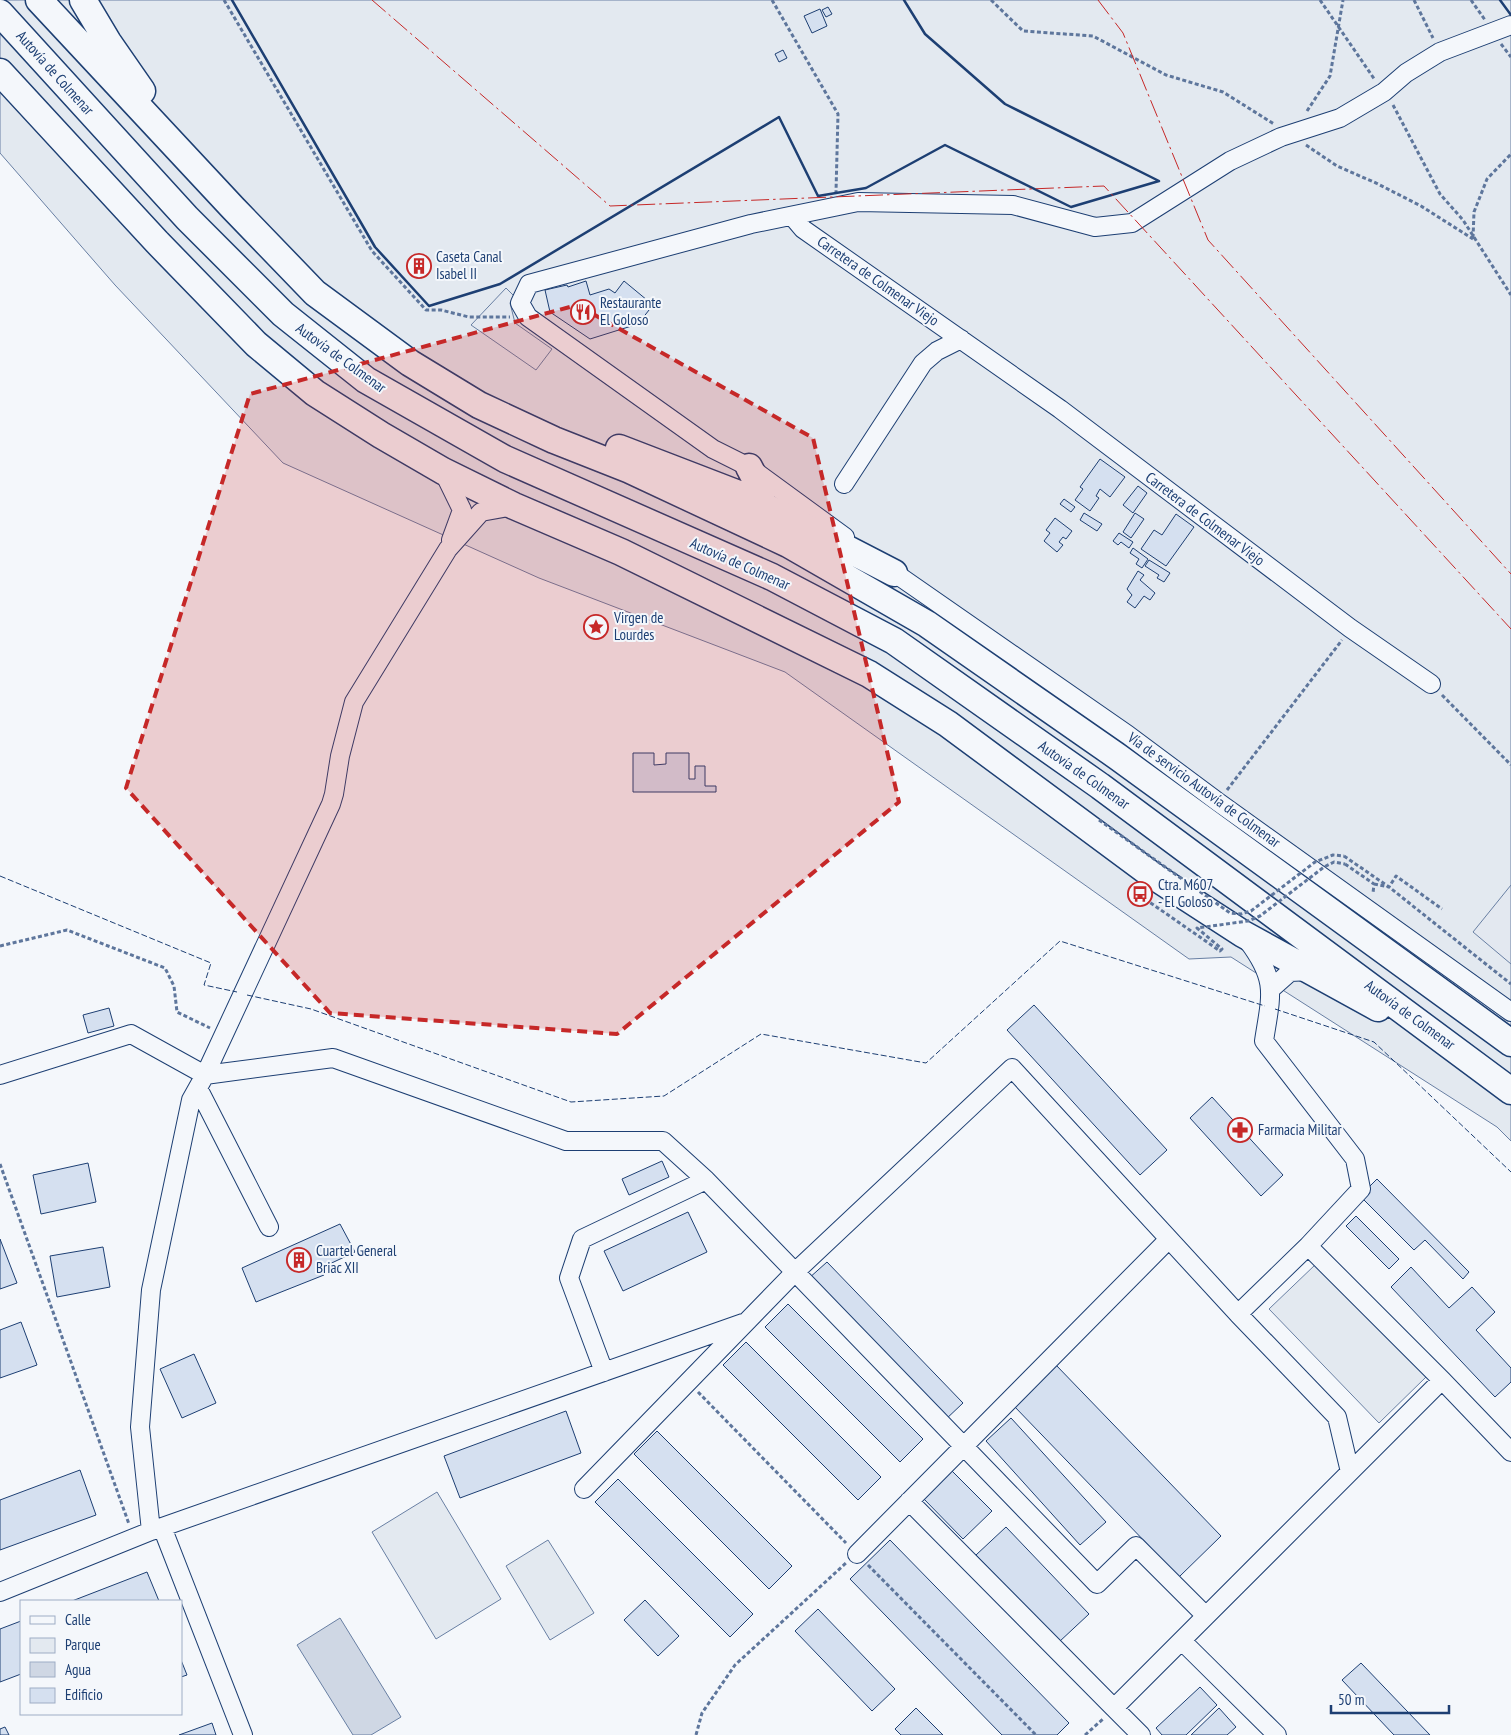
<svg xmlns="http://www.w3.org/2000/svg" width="1511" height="1735" font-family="'PT Sans Narrow',sans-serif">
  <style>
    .green { fill: #e3e9f0; stroke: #687fa3 }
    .parking { fill: #e3e8f0; stroke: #687fa3 }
    .water { fill: #cfd7e4; stroke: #687fa3 }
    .building { fill: #d5e0f0; stroke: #1d3f73 }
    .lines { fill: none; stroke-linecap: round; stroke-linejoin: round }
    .minor-casing { stroke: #1d3f73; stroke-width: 20 }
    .highway-casing { stroke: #1d3f73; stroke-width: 29 }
    .path { stroke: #5e769c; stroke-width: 3; stroke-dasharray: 4 2.5; stroke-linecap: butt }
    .minor { stroke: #f4f7fb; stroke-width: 18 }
    .highway { stroke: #f4f7fb; stroke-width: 26 }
    .path-bridge { stroke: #5e769c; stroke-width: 3; stroke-dasharray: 4 2.5; stroke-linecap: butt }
    .fence { stroke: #1d3f73; stroke-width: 1; stroke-dasharray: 6 2.5; stroke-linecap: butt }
    .wall { stroke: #1d3f73; stroke-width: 2.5 }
    .power { stroke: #c62828; stroke-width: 1; stroke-dasharray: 18 4 2.5 4; stroke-linecap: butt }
    .marked { fill: #c62828; fill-opacity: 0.2; stroke: #c62828; stroke-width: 4; stroke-dasharray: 10 6; stroke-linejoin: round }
    .labels { text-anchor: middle; stroke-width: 4; stroke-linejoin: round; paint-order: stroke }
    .street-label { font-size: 15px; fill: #1d3f73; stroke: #f4f7fb }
    .poi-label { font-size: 15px; fill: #1d3f73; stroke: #f4f7fb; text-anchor: start }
  </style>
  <rect width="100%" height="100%" fill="#f4f7fb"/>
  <path class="green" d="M0,0H1511V1141L1497,1127L1231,957L1189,959L785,672L539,578L283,463L115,285L0,153Z
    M1316,1264L1426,1377L1379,1423L1269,1309Z
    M437,1492L501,1599L436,1639L372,1532Z
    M548,1540L594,1613L550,1640L506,1566Z"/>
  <path class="parking" d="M506,288L514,296L510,303L515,323L552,349L536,370L471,325Z
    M1511,885V964L1473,932Z"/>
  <path class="water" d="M340,1618L401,1717L371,1735H353L297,1645Z"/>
  <path class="building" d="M828,7L832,14L826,17L822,10Z
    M820,9L827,26L812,33L804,16Z
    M783,50L787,58L779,62L775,54Z
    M422,259L426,269L417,273L413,264Z
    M586,281L590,295L609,289L615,293L624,281L653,305L638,324L590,339L550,312L545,290L567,285L568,287Z
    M1100,459L1125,477L1110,497L1100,489L1096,496L1099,498L1090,511L1075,500L1083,489L1080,487Z
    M1138,486L1147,493L1133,513L1123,505Z
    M1064,499L1075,507L1071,512L1060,504Z
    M1084,513L1102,524L1097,531L1080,520Z
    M1135,513L1144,519L1131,538L1123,532Z
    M1176,514L1194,527L1166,566L1141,549L1154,530L1162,535Z
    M1055,518L1072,531L1066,539L1063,537L1059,542L1063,545L1057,552L1044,541L1050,533L1046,530Z
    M1119,533L1133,542L1129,548L1121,542L1118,545L1113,541Z
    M1133,548L1148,559L1142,568L1136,564L1139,559L1130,553Z
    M1149,560L1170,573L1164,582L1157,578L1159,575L1145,566Z
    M1138,571L1144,575L1140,580L1155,593L1150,600L1144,596L1135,608L1127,602L1132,595L1127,589Z
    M633,753H654V765L666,764V753H689V779H695V766H705V786H716V792H633Z
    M1034,1005L1167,1150L1140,1175L1007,1030Z
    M109,1008L114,1026L88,1033L83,1015Z
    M1212,1097L1283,1175L1261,1196L1190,1118Z
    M662,1161L669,1177L629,1195L622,1179Z
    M88,1163L96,1202L41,1214L33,1175Z
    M1377,1179L1469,1272L1463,1279L1425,1240L1414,1250L1360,1196Z
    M688,1212L707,1252L623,1291L604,1251Z
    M1356,1216L1399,1259L1389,1269L1346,1226Z
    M340,1224L355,1252L321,1268L324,1275L256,1302L242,1268Z
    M0,1239L17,1283L0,1289Z
    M103,1247L110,1287L57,1297L50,1256Z
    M827,1262L963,1403L944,1421L808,1279Z
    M1411,1267L1449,1308L1472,1287L1495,1312L1476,1330L1511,1368V1382L1495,1397L1391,1287Z
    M788,1304L923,1439L900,1462L765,1327Z
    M21,1322L37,1365L0,1378V1330Z
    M746,1342L881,1477L858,1500L723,1365Z
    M194,1354L216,1403L182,1418L160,1369Z
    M1055,1364L1221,1536L1179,1577L1013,1405Z
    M566,1411L581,1453L460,1498L444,1456Z
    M1011,1418L1106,1522L1080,1545L986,1441Z
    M657,1431L792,1566L769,1589L634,1454Z
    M950,1469L992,1511L963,1539L922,1497Z
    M80,1470L96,1515L0,1550V1500Z
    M618,1479L753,1614L730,1637L595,1502Z
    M1006,1527L1089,1614L1059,1642L976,1555Z
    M890,1540L1069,1723L1057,1735H1002L850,1579Z
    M147,1572L159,1601H72Z
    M645,1600L679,1636L658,1656L624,1620Z
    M818,1609L895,1689L872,1711L795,1631Z
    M21,1621V1674L0,1682V1629Z
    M181,1660L187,1675L181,1677Z
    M1361,1663L1430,1735H1394L1342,1680Z
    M1200,1687L1217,1705L1186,1735H1162L1156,1728Z
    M916,1708L943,1735H901L895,1729Z
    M1219,1708L1236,1727L1227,1735H1191Z
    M212,1723L216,1735H179Z
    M5,1727L9,1735H0V1729Z"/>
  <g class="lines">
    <defs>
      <path id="minor" d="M792,216L803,229L1060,409L1350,628L1431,684
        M443,471L462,510L451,540
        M844,484L923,363L937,351L961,339
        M845,537L749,467L713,449L528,317L520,303L529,284L751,224L858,202L1013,205L1095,227L1132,223L1230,161L1281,137L1340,118L1384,92L1406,73L1440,52L1511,25
        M886,567L1128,735L1218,802L1511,1012
        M1272,988L1290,972L1311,971
        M0,1075L131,1034L205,1075L333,1058L566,1141H663L706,1180L1097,1584L1136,1546L1206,1616
        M198,1088L269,1227
        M1308,1246L1442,1380L1511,1452
        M1238,1314L1308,1246L1361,1189L1355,1159L1264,1041C1271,995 1278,981 1248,941
        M604,1372L569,1278L582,1239L706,1180
        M584,1489L795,1272L1012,1068L1238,1314L1337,1417L1350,1472
        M909,1501L1114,1708
        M162,1527L243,1735
        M151,1531L140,1427L151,1290L191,1100L205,1075L331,804L334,794L340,756L354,702L448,549L481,512L514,506
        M857,1554L1169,1239
        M0,1592L151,1531L743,1323
        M1182,1641L1277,1735
        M1141,1735L1114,1708L1442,1380"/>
      <path id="highway" d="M39,0L233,208L315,293L410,363L479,405L554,440L630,470L788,544L927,624L1118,757L1511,1043
        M83,0L108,42L142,91
        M0,13L187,218L283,314L366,380L505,459L772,577L894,641L1100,786L1511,1091
        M0,72L157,242L256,344L315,393L381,435L443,471L514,506L621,552L869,674L948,724L1152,875L1243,934L1378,1008
        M619,448L749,498L894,573
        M749,467L762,492L760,495L749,498"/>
    </defs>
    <use href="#minor" class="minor-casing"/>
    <use href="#highway" class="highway-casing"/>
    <path class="path" d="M224,0L372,251L426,310H441L469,317H510
      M772,0L838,114L836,192
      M991,0L1023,31L1093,36L1166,75L1223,92L1274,124
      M1320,0L1375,80
      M1414,0L1433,38
      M1471,0L1485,20
      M1501,44L1511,57
      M1393,105L1440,194L1463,220L1511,295
      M1307,111L1330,76L1343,0
      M1306,145L1337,166L1376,183L1421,206L1473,239
      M1473,238L1474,212L1487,179L1511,154
      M1442,695L1511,765
      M1227,790L1342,640
      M1344,856L1389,887L1511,984
      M1345,864L1374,884L1373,893
      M1374,884L1389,887L1396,876L1442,909
      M0,946L67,930L165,968L174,986L177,1012L210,1028
      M0,1164L129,1524
      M698,1392L846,1543
      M868,1565L1036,1735
      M696,1735L702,1713L735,1665L846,1563
      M1085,1735L1103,1719"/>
    <use href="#minor" class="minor"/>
    <use href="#highway" class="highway"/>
    <path class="path-bridge" d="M1099,820L1230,913L1241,914L1251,911L1315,862L1333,855L1344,856
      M1145,899L1220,951L1222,949L1197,928L1248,921L1260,916L1324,867L1334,862L1345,864"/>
    <path class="fence" d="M0,876L211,963L204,985L237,992
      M247,995L311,1009L571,1102L664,1096L761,1034L926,1063L1060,941L1265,1006
      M1275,1009L1374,1042L1511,1172"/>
    <path class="wall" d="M232,0L375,247L429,306L500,284L779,117L818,196L866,188L945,145L1071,207L1159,181L1005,104L925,34L904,0
      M1500,0L1511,15"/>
    <path class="power" d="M372,0L610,206L1104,186L1511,629
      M1098,0L1123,33L1208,240L1511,574"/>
  </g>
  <path class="marked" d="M577,305L813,438L899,802L617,1034L330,1013L126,788L250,394Z"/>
  <defs>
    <symbol id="building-ring" viewBox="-11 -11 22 22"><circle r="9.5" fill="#f4f7fb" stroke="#c62828" stroke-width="1.5"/><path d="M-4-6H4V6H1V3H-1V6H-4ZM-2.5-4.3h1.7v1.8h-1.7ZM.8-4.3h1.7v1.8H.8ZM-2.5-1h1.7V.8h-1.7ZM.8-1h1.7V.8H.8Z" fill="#c62828"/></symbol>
    <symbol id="restaurant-ring" viewBox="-11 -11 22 22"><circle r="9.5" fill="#f4f7fb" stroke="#c62828" stroke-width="1.5"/><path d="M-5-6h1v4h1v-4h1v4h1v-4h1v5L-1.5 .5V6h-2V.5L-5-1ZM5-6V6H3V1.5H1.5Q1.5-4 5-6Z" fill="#c62828"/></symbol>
    <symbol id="sight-ring" viewBox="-11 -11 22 22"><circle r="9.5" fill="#f4f7fb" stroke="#c62828" stroke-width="1.5"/><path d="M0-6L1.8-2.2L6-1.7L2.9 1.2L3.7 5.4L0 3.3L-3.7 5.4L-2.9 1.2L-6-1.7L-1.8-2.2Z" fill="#c62828"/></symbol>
    <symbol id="bus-ring" viewBox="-11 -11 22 22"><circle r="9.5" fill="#f4f7fb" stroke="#c62828" stroke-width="1.5"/><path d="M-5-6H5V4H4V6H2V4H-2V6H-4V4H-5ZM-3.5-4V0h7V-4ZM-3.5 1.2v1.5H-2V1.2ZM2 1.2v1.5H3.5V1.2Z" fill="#c62828"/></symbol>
    <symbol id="pharmacy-ring" viewBox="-11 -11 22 22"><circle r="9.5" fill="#f4f7fb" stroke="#c62828" stroke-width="1.5"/><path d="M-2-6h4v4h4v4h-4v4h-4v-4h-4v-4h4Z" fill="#c62828"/></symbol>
  </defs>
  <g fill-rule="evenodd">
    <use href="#building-ring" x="405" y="252" width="28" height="28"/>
    <use href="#restaurant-ring" x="569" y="298" width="28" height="28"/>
    <use href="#sight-ring" x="582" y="613" width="28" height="28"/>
    <use href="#bus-ring" x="1126" y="880" width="28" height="28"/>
    <use href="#pharmacy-ring" x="1226" y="1116" width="28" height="28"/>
    <use href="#building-ring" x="285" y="1246" width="28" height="28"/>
  </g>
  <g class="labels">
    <g class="street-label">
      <text transform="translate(55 73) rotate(48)" y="5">Autovía de Colmenar</text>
      <text transform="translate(878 281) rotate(35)" y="5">Carretera de Colmenar Viejo</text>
      <text transform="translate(341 358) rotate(36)" y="5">Autovía de Colmenar</text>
      <text transform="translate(1205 519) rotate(37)" y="5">Carretera de Colmenar Viejo</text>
      <text transform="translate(740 564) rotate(24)" y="5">Autovía de Colmenar</text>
      <text transform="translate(1084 775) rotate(35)" y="5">Autovía de Colmenar</text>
      <text transform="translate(1204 790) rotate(36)" y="5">Vía de servicio Autovía de Colmenar</text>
      <text transform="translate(1410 1015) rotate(36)" y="5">Autovía de Colmenar</text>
    </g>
    <g class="poi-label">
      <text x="436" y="262">Caseta Canal<tspan x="436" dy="17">Isabel II</tspan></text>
      <text x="600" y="308">Restaurante<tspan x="600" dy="17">El Goloso</tspan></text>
      <text x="614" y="623">Virgen de<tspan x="614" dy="17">Lourdes</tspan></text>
      <text x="1158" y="890">Ctra. M607<tspan x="1158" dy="17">- El Goloso</tspan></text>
      <text x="1258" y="1135">Farmacia Militar</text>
      <text x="316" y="1256">Cuartel General<tspan x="316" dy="17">Briac XII</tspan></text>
    </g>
  </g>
  <rect x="20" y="1600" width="162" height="115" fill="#f4f7fb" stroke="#9eadc5"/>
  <rect x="30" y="1616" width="25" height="8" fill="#f4f7fb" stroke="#9eadc5"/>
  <text x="65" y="1625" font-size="15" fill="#1d3f73">Calle</text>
  <rect x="30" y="1638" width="25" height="15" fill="#e3e9f0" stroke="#9eadc5"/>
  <text x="65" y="1650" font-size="15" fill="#1d3f73">Parque</text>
  <rect x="30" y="1662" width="25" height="15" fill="#cfd7e4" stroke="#9eadc5"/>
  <text x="65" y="1675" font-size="15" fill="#1d3f73">Agua</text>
  <rect x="30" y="1688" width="25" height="15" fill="#d5e0f0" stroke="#9eadc5"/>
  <text x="65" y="1700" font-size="15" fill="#1d3f73">Edificio</text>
  <path d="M1331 1705v8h118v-8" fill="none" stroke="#1d3f73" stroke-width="2.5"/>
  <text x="1338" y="1705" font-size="15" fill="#1d3f73" stroke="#f4f7fb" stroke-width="4" paint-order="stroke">50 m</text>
</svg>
